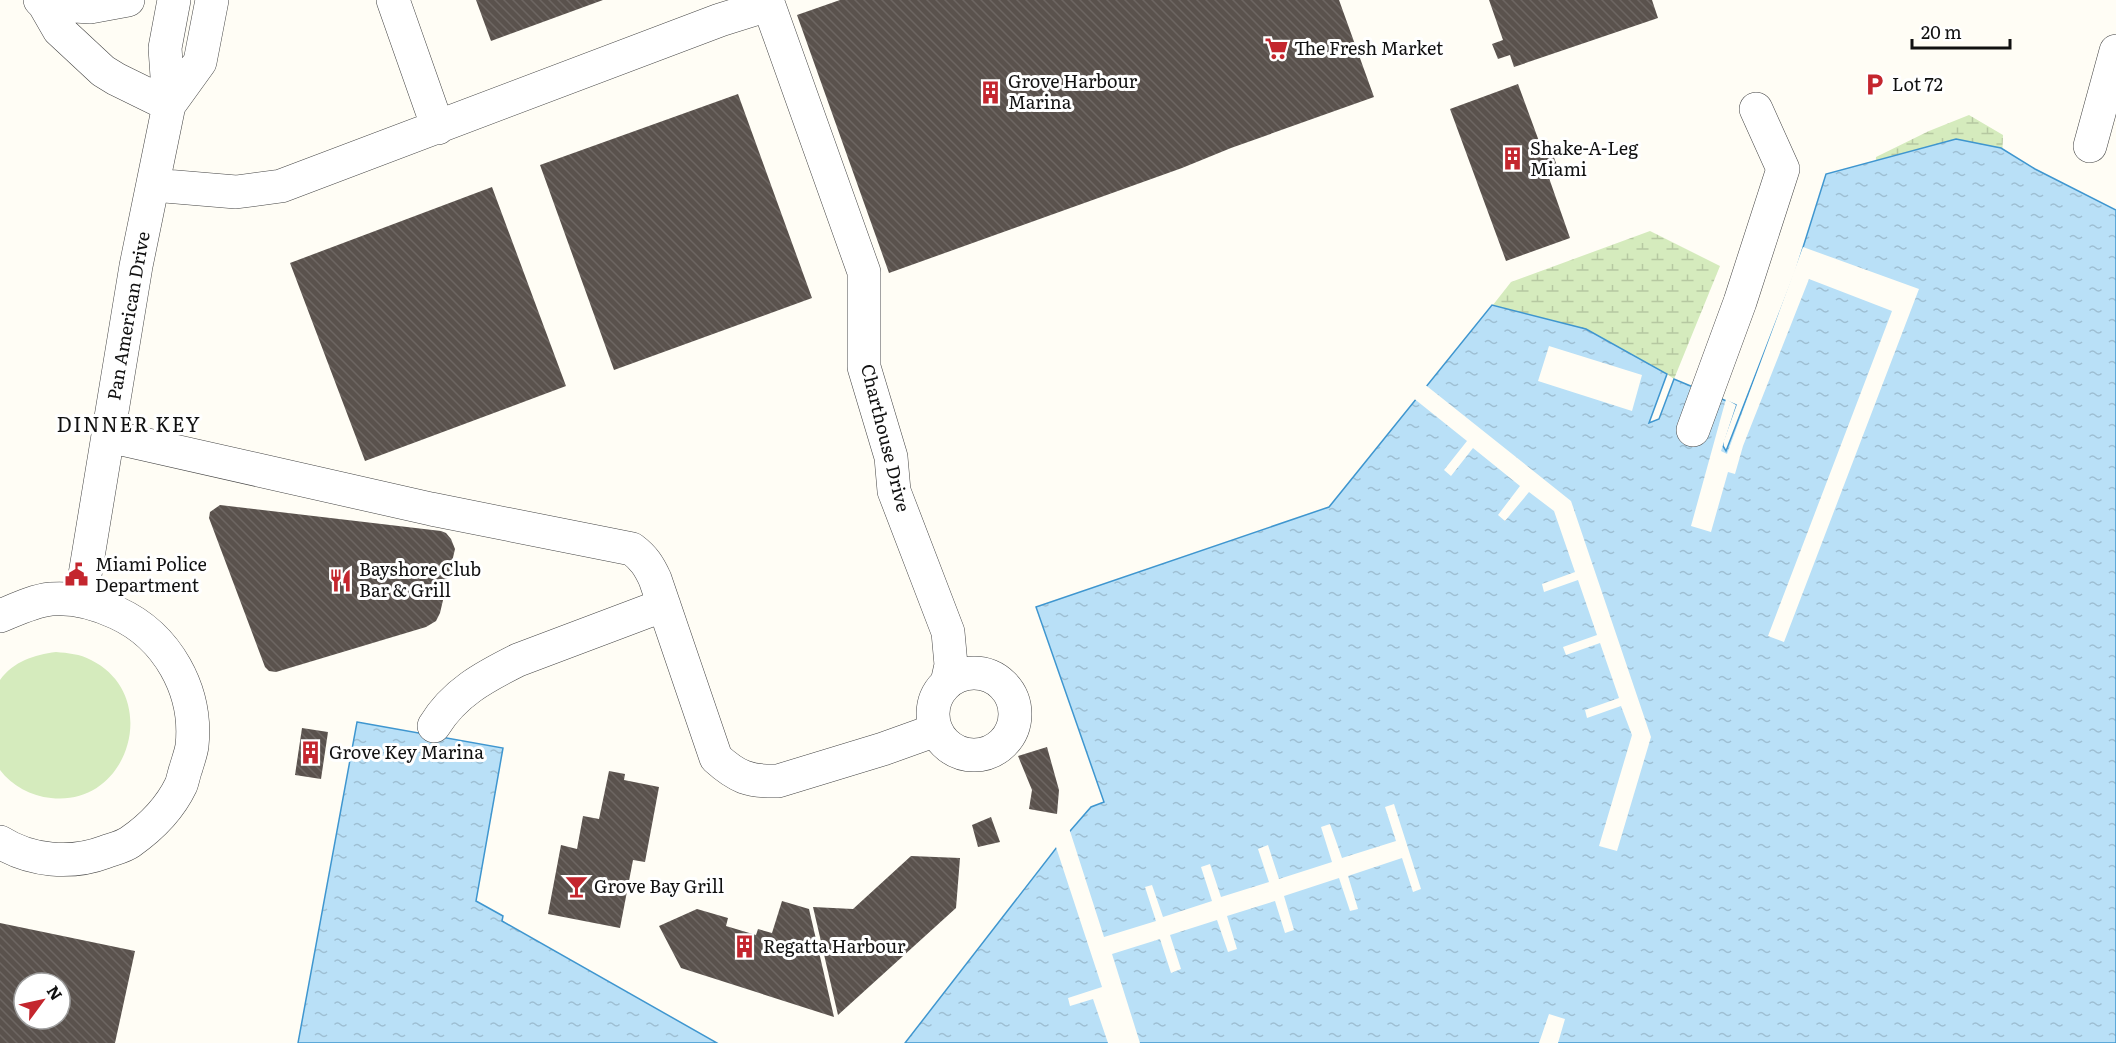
<svg xmlns="http://www.w3.org/2000/svg" width="2116" height="1043" font-family="Literata,serif">
  <style>
    .grass { fill: #d5ebbd }
    .wetland { fill: url(#wetland-marsh) }
    .water { fill: url(#water-ripples); stroke: #3f96cf; stroke-width: 1.5 }
    .pier { fill: #fffdf5 }
    .building { fill: url(#building-back-hatch); fill-rule: evenodd }
    .lines { fill: none; stroke-linecap: round; stroke-linejoin: round }
    .minor-casing { stroke: #444; stroke-width: 34 }
    .minor { stroke: #fff; stroke-width: 33 }
    .labels { text-anchor: middle; stroke-width: 6; stroke-linejoin: round; paint-order: stroke }
    .poi-label { font-size: 18px; fill: #111; stroke: #fff; text-anchor: start }
    .street-label { font-size: 18px; fill: #111; stroke: #fff }
    .neighbourhood-label { font-size: 20px; letter-spacing: 1.5px; fill: #111; stroke: #fff }
  </style>
  <defs>
    <pattern id="wetland-marsh" width="20" height="14" patternUnits="userSpaceOnUse" patternTransform="scale(1.5)"><rect width="20" height="14" fill="#d5ebbd"/><path d="M1 5h8M5 5V1M11 12h8M15 12V8" fill="none" stroke="#b6c8a1"/></pattern>
    <pattern id="water-ripples" width="26" height="14" patternUnits="userSpaceOnUse" patternTransform="scale(1.5)"><rect width="26" height="14" fill="#b9e0f7"/><path d="M2 4q2-2 4 0t4 0M15 11q2-2 4 0t4 0" fill="none" stroke="#9ebfd3"/></pattern>
    <pattern id="building-back-hatch" width="6" height="6" patternUnits="userSpaceOnUse" patternTransform="scale(1.5)"><rect width="6" height="6" fill="#5a524d"/><path d="M-1 5l2 2M0 0l6 6M5-1l2 2" fill="none" stroke="#6d6662"/></pattern>
  </defs>
  <rect width="100%" height="100%" fill="#fffdf5"/>
  <path class="grass" d="M56,652C68,653 80,654 91,660C162,695 130,807 51,798C31,796 12,786 0,770V680C14,661 34,655 56,652Z"/>
  <path class="wetland" d="M1969,115L2003,135L2002,163L1875,175L1876,157L1929,131Z
    M1650,231L1720,266L1674,379L1667,374L1664,382L1478,324L1511,282Z"/>
  <path class="water" d="M1956,139L2001,148L2035,169L2116,210V1043H905L1064,838L1091,807L1104,802L1036,607L1329,507L1492,305L1586,329L1667,374L1649,423L1659,419L1674,379L1736,405L1723,441V446L1726,451L1795,273L1826,174Z
    M357,722L503,748L476,901L503,916L502,921L717,1043H298Z"/>
  <path class="pier" d="M1803,247L1919,289L1784,642L1768,636L1892,311L1809,279L1743,446L1735,474L1728,472L1711,532L1691,526L1726,399L1736,405L1721,451L1727,454Z
    M1549,346L1642,375L1632,411L1538,381Z
    M1423,383L1571,501L1651,737L1617,851L1599,846L1632,735L1621,706L1587,718L1585,710L1619,698L1600,643L1566,655L1563,647L1597,635L1578,580L1544,592L1542,584L1575,572L1554,511L1529,492L1505,521L1498,515L1520,486L1473,448L1451,476L1444,470L1467,441L1412,397Z
    M1394,804L1421,889L1413,892L1402,858L1348,876L1358,909L1350,911L1339,878L1284,896L1294,930L1285,933L1275,901L1227,916L1237,949L1228,952L1217,920L1170,935L1181,969L1171,973L1160,939L1112,954L1140,1043H1108L1093,999L1070,1006L1068,998L1102,987L1055,844L1069,828L1104,937L1156,921L1145,887L1152,885L1163,917L1212,901L1201,867L1210,864L1221,897L1269,882L1258,849L1268,845L1279,879L1332,862L1321,827L1330,824L1342,858L1396,841L1385,807Z
    M1549,1014L1565,1019L1558,1043H1539Z"/>
  <path class="building" d="M476,0H603L491,41Z
    M840,0H1339L1374,97L1231,148L1182,168L889,273L797,15Z
    M1489,0H1652L1658,18L1514,67L1510,55L1498,59L1492,44L1503,40Z
    M1518,84L1540,144L1548,141L1560,174L1549,178L1570,238L1506,261L1450,109Z
    M738,94L812,298L614,370L540,165Z
    M492,187L566,386L365,461L290,263Z
    M220,505L441,531L446,533L451,539L455,549L440,613L436,621L426,627L276,672L269,671L265,667L209,518L210,512Z
    M302,728L328,732L321,779L295,775Z
    M1047,747L1059,790L1057,814L1029,809L1032,790L1018,756Z
    M609,771L625,774L624,780L659,787L645,862L633,860L620,928L548,914L561,845L577,849L583,816L599,819Z
    M991,817L1000,842L978,847L972,825Z
    M911,856L960,858L956,908L838,1015L813,907L853,909Z
    M782,901L809,909L834,1017L681,968L659,926L697,909L728,918L726,926L756,935L758,929L772,933Z
    M0,923L135,951L115,1043H0ZM24,983H60V1019H24Z"/>
  <g class="lines">
    <defs>
      <path id="minor" d="M40,0L44,4L59,30L103,71L116,79L169,105
        M393,0L438,128
        M767,0L864,272V367L891,457L894,491L948,632L951,665L947,683
        M44,4L90,7L128,0
        M169,105L200,62L212,0
        M2090,146L2116,51
        M153,185L236,192L281,186L720,20L768,5
        M1693,430L1740,302L1783,169L1756,109
        M108,436L431,509L632,549C644,558 649,566 655,579L716,758C737,777 749,782 778,781L883,749L936,730
        M81,599L136,266L169,105L165,48L174,0
        M0,616C17,609 33,601 51,599C75,597 96,603 117,613C167,636 198,690 192,746C191,753 188,761 186,768C184,773 183,780 181,785C170,808 150,828 130,842C123,847 113,849 105,852C71,865 30,861 0,842
        M933 714a41 41 0 1 1 82 0a41 41 0 1 1-82 0Z
        M434,726C454,693 484,677 518,660L664,605"/>
    </defs>
    <use href="#minor" class="minor-casing"/>
    <use href="#minor" class="minor"/>
  </g>
  <defs>
    <symbol id="supermarket-bare" viewBox="-9 -9 18 18"><path d="M-6-5.5h2.5l.6 2H6L4.5 2H-2.5L-4.4-4H-6ZM-1.5 3.2a1.3 1.3 0 1 0 .1 0ZM3 3.2a1.3 1.3 0 1 0 .1 0Z" fill="#c4262e" stroke="#fff" stroke-width="2.5" paint-order="stroke"/></symbol>
    <symbol id="parking-bare" viewBox="-9 -9 18 18"><path d="M-3.5-5.5H1a3.5 3.5 0 0 1 0 7H-1V5.5H-3.5ZM-1-3.4V-.6H.8a1.4 1.4 0 0 0 0-2.8Z" fill="#c4262e" stroke="#fff" stroke-width="2.5" paint-order="stroke"/></symbol>
    <symbol id="building-bare" viewBox="-9 -9 18 18"><path d="M-4-6H4V6H1V3H-1V6H-4ZM-2.5-4.3h1.7v1.8h-1.7ZM.8-4.3h1.7v1.8H.8ZM-2.5-1h1.7V.8h-1.7ZM.8-1h1.7V.8H.8Z" fill="#c4262e" stroke="#fff" stroke-width="2.5" paint-order="stroke"/></symbol>
    <symbol id="civic-bare" viewBox="-9 -9 18 18"><path d="M-.6-6.5H3V-4.5H.6V-3L4-1V1h2V6H-6V1h2V-1L-.6-3ZM-1.2 2.5V6h2.4V2.5Z" fill="#c4262e" stroke="#fff" stroke-width="2.5" paint-order="stroke"/></symbol>
    <symbol id="restaurant-bare" viewBox="-9 -9 18 18"><path d="M-5-6h1v4h1v-4h1v4h1v-4h1v5L-1.5 .5V6h-2V.5L-5-1ZM5-6V6H3V1.5H1.5Q1.5-4 5-6Z" fill="#c4262e" stroke="#fff" stroke-width="2.5" paint-order="stroke"/></symbol>
    <symbol id="bar-bare" viewBox="-9 -9 18 18"><path d="M-6-5H6L.8 .8V4.5H3.5V6h-7V4.5H-.8V.8Z" fill="#c4262e" stroke="#fff" stroke-width="2.5" paint-order="stroke"/></symbol>
  </defs>
  <g fill-rule="evenodd">
    <use href="#supermarket-bare" x="1260" y="32" width="33" height="33"/>
    <use href="#parking-bare" x="1858" y="68" width="33" height="33"/>
    <use href="#building-bare" x="974" y="76" width="33" height="33"/>
    <use href="#building-bare" x="1496" y="142" width="33" height="33"/>
    <use href="#civic-bare" x="60" y="558" width="33" height="33"/>
    <use href="#restaurant-bare" x="324" y="564" width="33" height="33"/>
    <use href="#building-bare" x="294" y="736" width="33" height="33"/>
    <use href="#bar-bare" x="560" y="870" width="33" height="33"/>
    <use href="#building-bare" x="728" y="930" width="33" height="33"/>
  </g>
  <g class="labels">
    <g class="poi-label">
      <text x="1294" y="55">The Fresh Market</text>
      <text x="1008" y="88">Grove Harbour<tspan x="1008" dy="21">Marina</tspan></text>
      <text x="1892" y="91">Lot 72</text>
      <text x="1530" y="155">Shake-A-Leg<tspan x="1530" dy="21">Miami</tspan></text>
      <text x="95" y="571">Miami Police<tspan x="95" dy="21">Department</tspan></text>
      <text x="359" y="576">Bayshore Club<tspan x="359" dy="21">Bar &amp; Grill</tspan></text>
      <text x="329" y="759">Grove Key Marina</text>
      <text x="594" y="893">Grove Bay Grill</text>
      <text x="763" y="953">Regatta Harbour</text>
    </g>
    <g class="street-label">
      <text transform="translate(129 316) rotate(-80)" y="6">Pan American Drive</text>
      <text transform="translate(885 438) rotate(76)" y="6">Charthouse Drive</text>
    </g>
    <g class="neighbourhood-label">
      <text x="129" y="432">DINNER KEY</text>
    </g>
  </g>
  <g transform="translate(42 1001) rotate(57)"><circle r="28" fill="#ffffff" stroke="#a0a0a0" stroke-width="1.5"/>
  <path d="M0-4.5L10 22L0 15L-10 22Z" fill="#c4262e"/>
  <text y="-9" font-size="16" font-weight="bold" text-anchor="middle" fill="#111111">N</text>
  </g>
  <path d="M1912 39v9h98v-9" fill="none" stroke="#111111" stroke-width="3"/>
  <text x="1921" y="39" font-size="18" fill="#111111" stroke="#ffffff" stroke-width="4.5" paint-order="stroke">20 m</text>
</svg>
